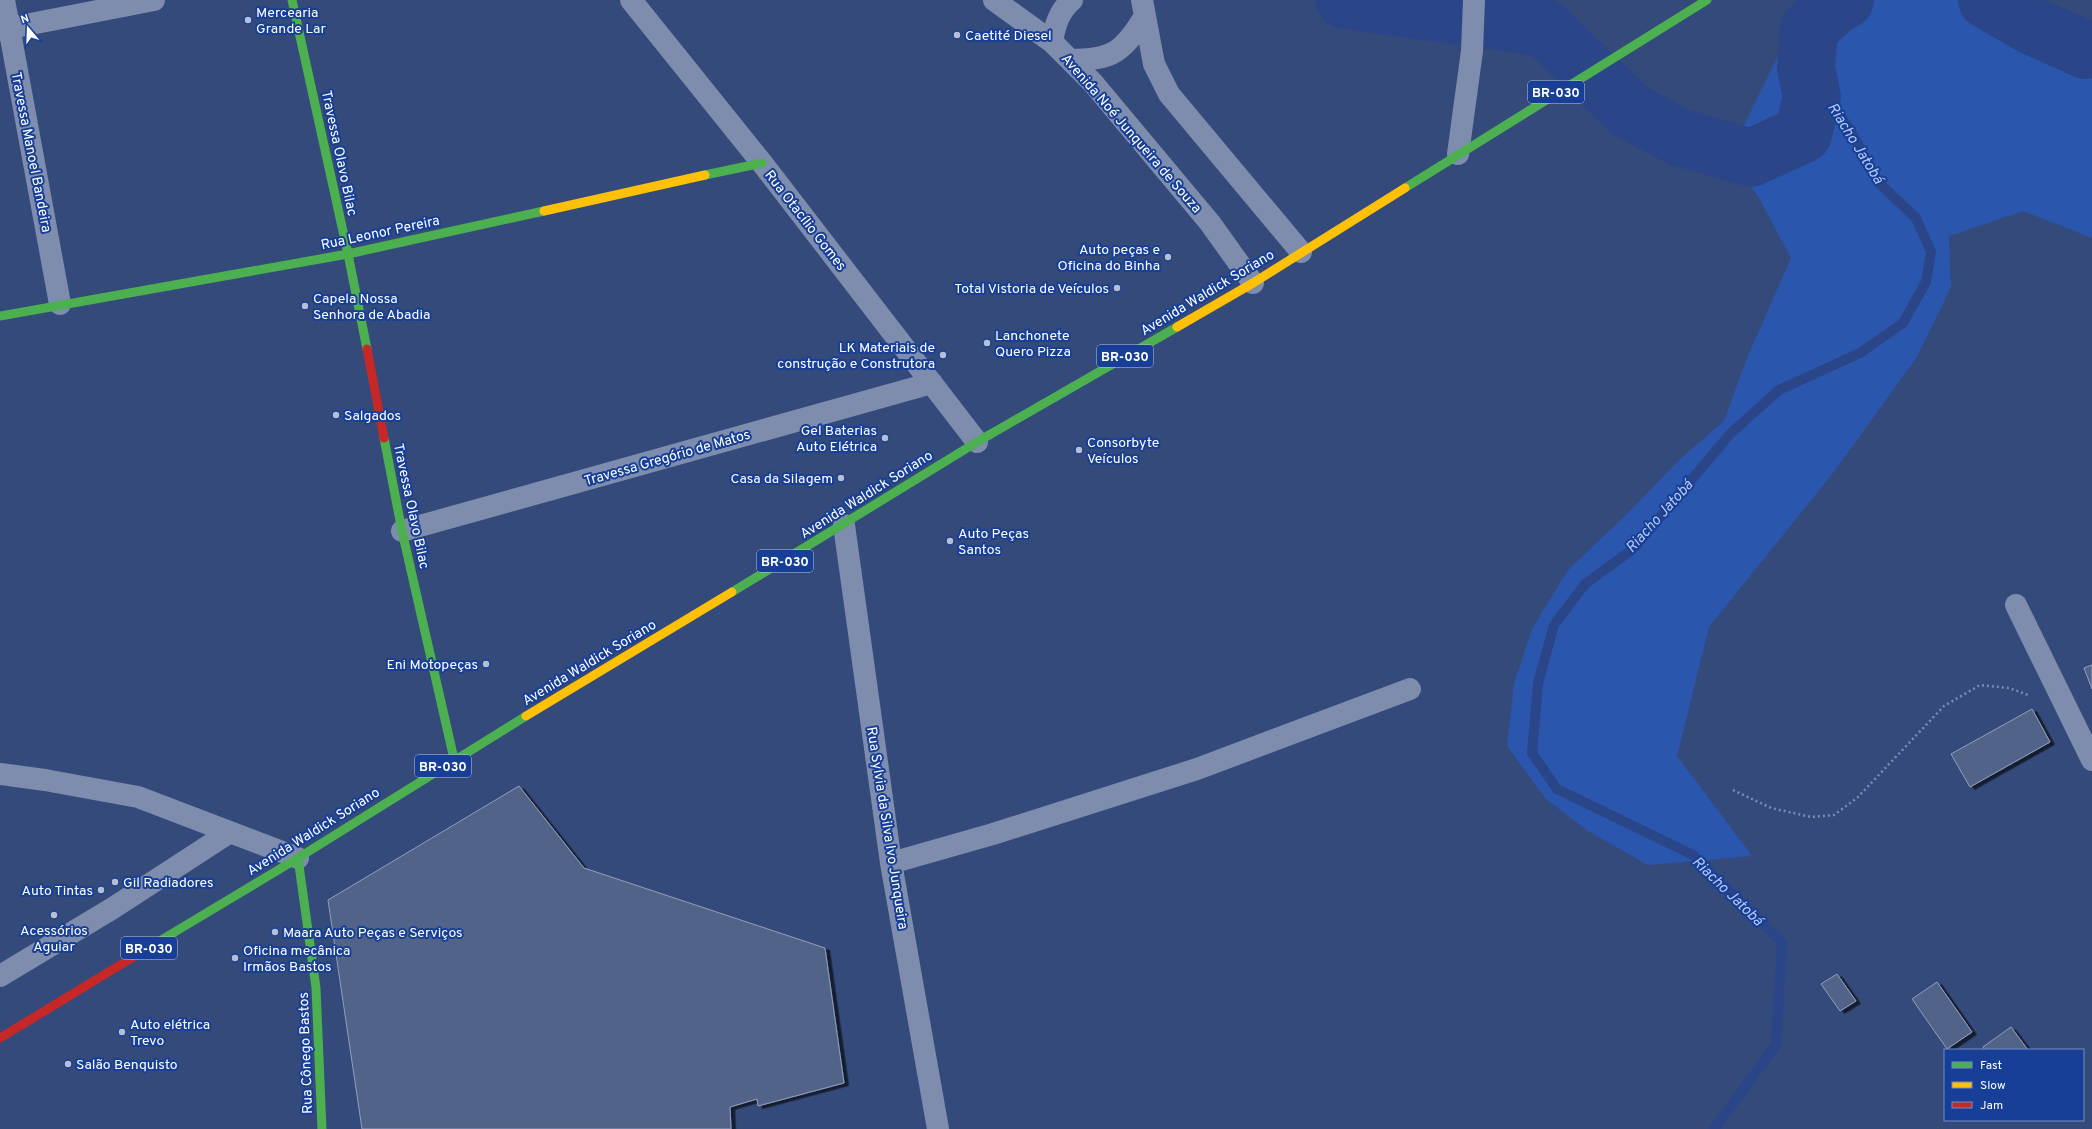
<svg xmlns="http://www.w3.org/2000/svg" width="2092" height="1129" font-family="Overpass,sans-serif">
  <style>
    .green { fill: #2b56ae }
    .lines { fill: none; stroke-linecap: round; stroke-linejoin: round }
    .stream { stroke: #2b4688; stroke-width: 10 }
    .river { stroke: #2b4688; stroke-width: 58 }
    .building { fill: #516389; stroke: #929fba; filter: url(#shadow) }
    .path { stroke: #7e8cad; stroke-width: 2.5; stroke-dasharray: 2 3; stroke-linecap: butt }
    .street { stroke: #7e8cad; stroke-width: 22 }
    .fast { stroke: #4caf50; stroke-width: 9 }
    .slow { stroke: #ffc107; stroke-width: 9 }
    .jam { stroke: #c62828; stroke-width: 9 }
    .poi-dot { fill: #b8c0d0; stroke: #173f97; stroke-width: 1.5 }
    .labels { text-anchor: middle; stroke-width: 4; stroke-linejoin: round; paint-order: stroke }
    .shield { fill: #173f97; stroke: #b9c5e0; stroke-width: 1 }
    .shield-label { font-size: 13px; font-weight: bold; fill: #fff }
    .poi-label { font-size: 14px; fill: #fff; stroke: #173f97; text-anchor: start }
    .street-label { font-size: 14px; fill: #fff; stroke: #173f97 }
    .water-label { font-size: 15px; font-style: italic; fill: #b6ccf8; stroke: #173f97 }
  </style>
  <defs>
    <filter id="shadow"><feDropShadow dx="4.5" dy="2.5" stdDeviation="0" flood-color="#0009"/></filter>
  </defs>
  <rect width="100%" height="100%" fill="#344a7a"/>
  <path class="green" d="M1829,0H2023L2035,2L2092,23V238L2023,211L1949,236L1951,287L1917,357L1833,473L1709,627L1677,756L1752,856L1648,865L1588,831L1546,799L1507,746L1514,684L1532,629L1568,570L1630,511L1679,460L1724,421L1747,358L1791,258L1759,198L1747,181L1742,129L1791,30Z"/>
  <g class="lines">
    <path class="stream" d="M1714,1129L1776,1045L1782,942L1693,855L1557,789L1532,753L1538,683L1554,625L1585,584L1633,549L1731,433L1779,390L1860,353L1903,323L1926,282L1931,252L1916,218L1878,182L1851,131L1806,68"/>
    <path class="river" d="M1345,0L1545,28L1630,111L1679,137L1751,158L1803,134L1812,97L1806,68L1809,29L1838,3L1845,0
      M1987,0L2032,26L2086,50L2092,49"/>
  </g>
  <path class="building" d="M2092,665V689L2084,668Z
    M2032,709L2050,742L1970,787L1951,754Z
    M519,786L584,868L825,948L844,1083L758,1106L757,1099L730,1107L731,1129H362L328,900Z
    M1837,974L1856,1001L1840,1011L1821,984Z
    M1937,982L1972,1032L1947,1049L1912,999Z
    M2011,1027L2028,1050H1985L1983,1047Z"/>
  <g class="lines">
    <path class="path" d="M1733,790L1771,808L1811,817L1834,815L1857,798L1944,706L1980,685L2009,688L2028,695"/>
    <path class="street" d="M4,0L60,304
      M631,0L762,163L977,442
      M994,0L1052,42L1093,83L1210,223L1253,283
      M1142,0L1154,64L1169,94L1301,252
      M0,30L154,0
      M1052,42C1055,25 1059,11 1072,0
      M1070,60C1113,60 1123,52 1145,16
      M1458,154L1472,51L1474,0
      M844,525L891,863L938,1129
      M402,531L932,383
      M2016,605L2092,760
      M0,774L45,780L138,797L298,858
      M891,863L993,834L1197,769L1410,689
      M0,976L113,908L230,832"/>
    <path class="fast" d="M292,0L348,254L367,349
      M705,175L762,163
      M1405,188L1707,0
      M0,316L348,254L544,211
      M384,438L402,531L454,759
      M732,592L977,442L1177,327
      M298,858L316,988L322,1129
      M153,945L298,858L526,716"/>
    <path class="slow" d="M544,211L705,175
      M1177,327L1253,283L1405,188
      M526,716L732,592"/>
    <path class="jam" d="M367,349L384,438
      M0,1038L153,945"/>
  </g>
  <g class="poi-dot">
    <circle cx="248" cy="20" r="4"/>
    <circle cx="957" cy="35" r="4"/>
    <circle cx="1168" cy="257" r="4"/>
    <circle cx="1117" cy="288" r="4"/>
    <circle cx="305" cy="306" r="4"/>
    <circle cx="987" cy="343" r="4"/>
    <circle cx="943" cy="355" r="4"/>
    <circle cx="336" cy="415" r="4"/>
    <circle cx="885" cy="438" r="4"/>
    <circle cx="1079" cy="450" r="4"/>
    <circle cx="841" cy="478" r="4"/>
    <circle cx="950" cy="541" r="4"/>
    <circle cx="486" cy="664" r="4"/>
    <circle cx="115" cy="882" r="4"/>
    <circle cx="101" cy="890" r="4"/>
    <circle cx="54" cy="915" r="4"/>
    <circle cx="275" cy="932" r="4"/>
    <circle cx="235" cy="958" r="4"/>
    <circle cx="122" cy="1032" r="4"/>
    <circle cx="68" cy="1064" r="4"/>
  </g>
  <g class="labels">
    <g class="shield">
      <rect x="1528" y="81" width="56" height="22" rx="3"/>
      <rect x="1097" y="345" width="56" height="22" rx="3"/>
      <rect x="757" y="550" width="56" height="22" rx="3"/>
      <rect x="415" y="755" width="56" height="22" rx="3"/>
      <rect x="121" y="937" width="56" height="22" rx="3"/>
    </g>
    <g class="shield-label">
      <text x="1556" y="97">BR-030</text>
      <text x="1125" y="361">BR-030</text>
      <text x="785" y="566">BR-030</text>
      <text x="443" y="771">BR-030</text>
      <text x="149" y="953">BR-030</text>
    </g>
    <g class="poi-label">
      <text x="256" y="17">Mercearia<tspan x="256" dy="16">Grande Lar</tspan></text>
      <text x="965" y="40">Caetité Diesel</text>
      <text x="1160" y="254" text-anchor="end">Auto peças e<tspan x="1160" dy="16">Oficina do Binha</tspan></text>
      <text x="1109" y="293" text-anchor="end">Total Vistoria de Veículos</text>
      <text x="313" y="303">Capela Nossa<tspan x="313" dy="16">Senhora de Abadia</tspan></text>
      <text x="995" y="340">Lanchonete<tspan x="995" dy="16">Quero Pizza</tspan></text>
      <text x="935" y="352" text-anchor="end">LK Materiais de<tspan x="935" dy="16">construção e Construtora</tspan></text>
      <text x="344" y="420">Salgados</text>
      <text x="877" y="435" text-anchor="end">Gel Baterias<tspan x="877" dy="16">Auto Elétrica</tspan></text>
      <text x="1087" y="447">Consorbyte<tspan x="1087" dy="16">Veículos</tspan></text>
      <text x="833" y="483" text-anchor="end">Casa da Silagem</text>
      <text x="958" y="538">Auto Peças<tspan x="958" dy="16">Santos</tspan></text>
      <text x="478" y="669" text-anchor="end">Eni Motopeças</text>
      <text x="123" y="887">Gil Radiadores</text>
      <text x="93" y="895" text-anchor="end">Auto Tintas</text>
      <text x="54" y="935" text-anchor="middle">Acessórios<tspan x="54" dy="16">Aguiar</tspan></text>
      <text x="283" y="937">Maara Auto Peças e Serviços</text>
      <text x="243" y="955">Oficina mecânica<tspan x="243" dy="16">Irmãos Bastos</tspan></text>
      <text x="130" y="1029">Auto elétrica<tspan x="130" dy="16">Trevo</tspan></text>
      <text x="76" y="1069">Salão Benquisto</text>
    </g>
    <g class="street-label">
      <text transform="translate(1132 133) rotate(49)" y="5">Avenida Noé Junqueira de Souza</text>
      <text transform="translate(32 152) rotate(79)" y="5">Travessa Manoel Bandeira</text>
      <text transform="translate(340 153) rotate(78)" y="5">Travessa Olavo Bilac</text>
      <text transform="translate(806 220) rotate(52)" y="5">Rua Otacílio Gomes</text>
      <text transform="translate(380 232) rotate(-12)" y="5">Rua Leonor Pereira</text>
      <text transform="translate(1207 292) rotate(-31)" y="5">Avenida Waldick Soriano</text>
      <text transform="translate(667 457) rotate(-16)" y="5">Travessa Gregório de Matos</text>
      <text transform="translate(866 494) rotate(-32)" y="5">Avenida Waldick Soriano</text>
      <text transform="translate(412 506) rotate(78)" y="5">Travessa Olavo Bilac</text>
      <text transform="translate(589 662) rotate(-31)" y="5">Avenida Waldick Soriano</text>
      <text transform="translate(888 828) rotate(81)" y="5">Rua Sylvia da Silva Ivo Junqueira</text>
      <text transform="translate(313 831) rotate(-32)" y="5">Avenida Waldick Soriano</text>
      <text transform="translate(305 1053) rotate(-92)" y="5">Rua Cônego Bastos</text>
    </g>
    <g class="water-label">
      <text transform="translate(1856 143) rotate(58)" y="5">Riacho Jatobá</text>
      <text transform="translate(1659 516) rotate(-48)" y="5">Riacho Jatobá</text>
      <text transform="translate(1728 891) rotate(44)" y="5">Riacho Jatobá</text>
    </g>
  </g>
  <rect x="1944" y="1049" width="140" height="72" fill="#173f97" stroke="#748cc1"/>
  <rect x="1952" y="1062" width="20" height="6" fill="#4caf50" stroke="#748cc1"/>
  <text x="1980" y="1069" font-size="12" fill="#ffffff">Fast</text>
  <rect x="1952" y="1082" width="20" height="6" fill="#ffc107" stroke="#748cc1"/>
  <text x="1980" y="1089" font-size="12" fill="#ffffff">Slow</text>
  <rect x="1952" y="1102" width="20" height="6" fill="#c62828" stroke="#748cc1"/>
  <text x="1980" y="1109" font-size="12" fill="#ffffff">Jam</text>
  <g transform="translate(28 28) rotate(341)" stroke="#173f97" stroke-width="3" paint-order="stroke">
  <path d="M0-3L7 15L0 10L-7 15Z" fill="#ffffff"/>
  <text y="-6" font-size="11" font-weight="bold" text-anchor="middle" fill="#ffffff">N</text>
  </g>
</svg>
